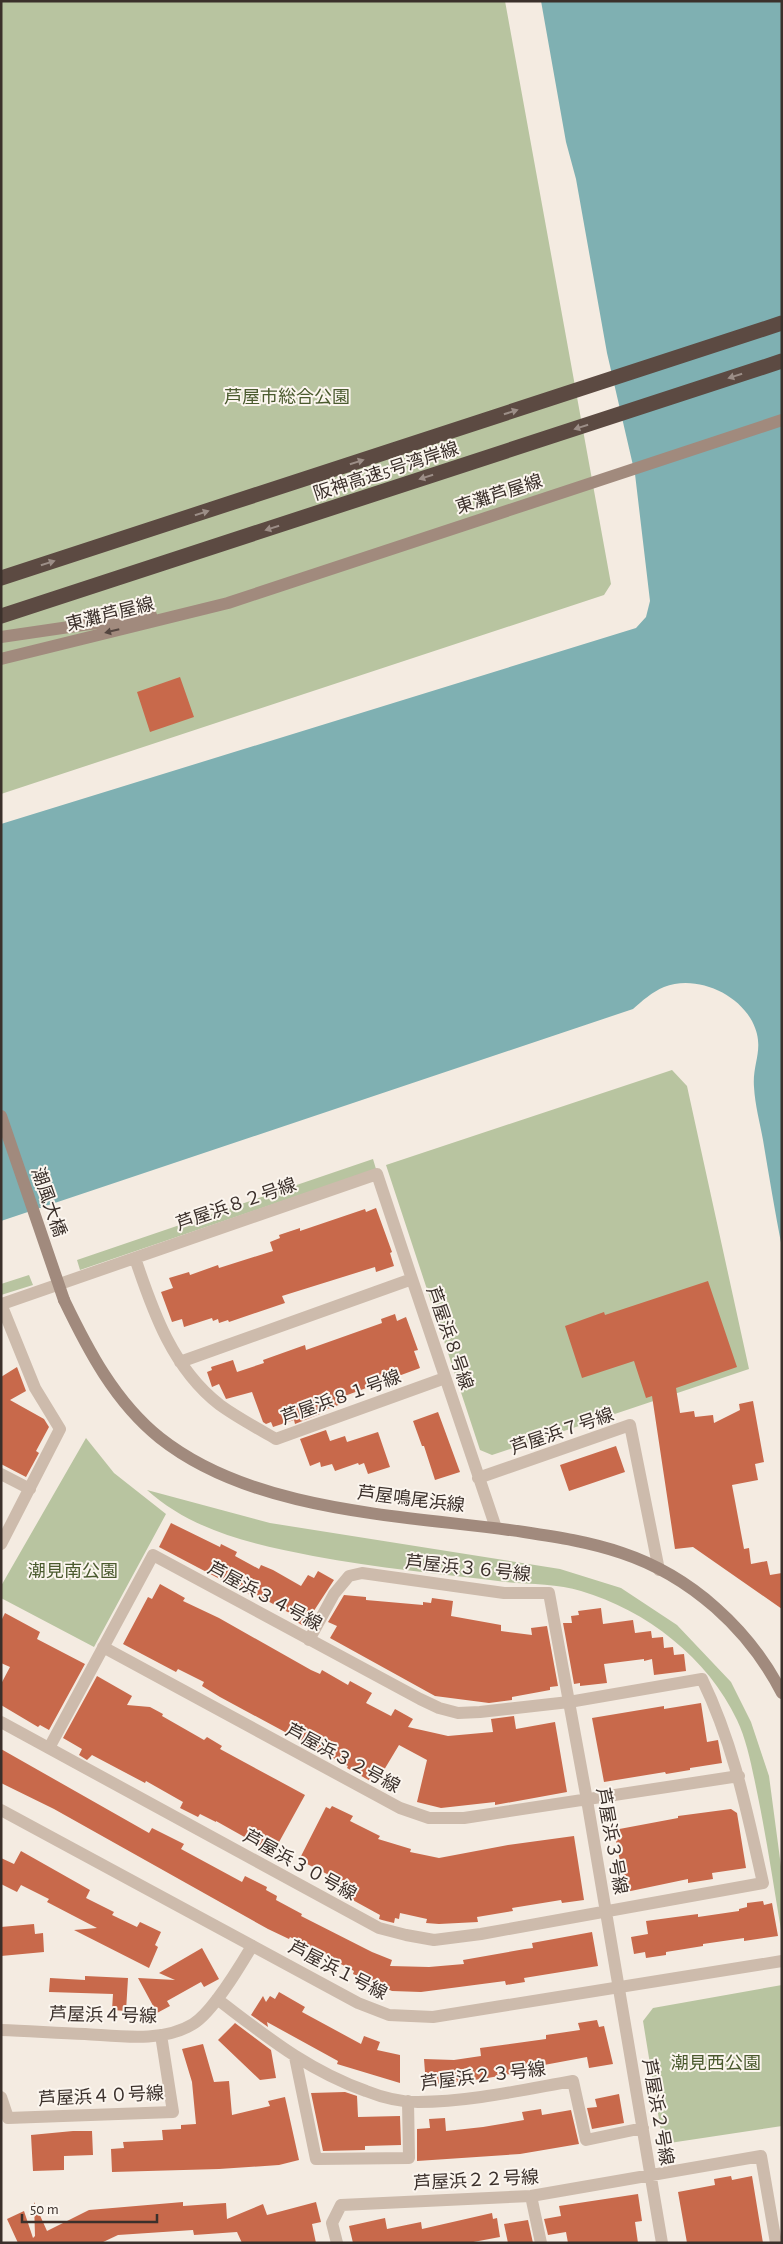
<svg xmlns="http://www.w3.org/2000/svg" width="783" height="2244" font-family="'Alegreya Sans','Noto Sans JP',sans-serif">
  <style>
    .green { fill: #b8c4a0 }
    .water { fill: #7fb0b2 }
    .building { fill: #c8694b }
    .lines { fill: none; stroke-linecap: round; stroke-linejoin: round }
    .minor { stroke: #cdbbac; stroke-width: 12 }
    .tertiary { stroke: #cdbbac; stroke-width: 12 }
    .secondary { stroke: #a18a7d; stroke-width: 12 }
    .motorway { stroke: #5c4a42; stroke-width: 15 }
    .secondary-bridge { stroke: #a18a7d; stroke-width: 12 }
    .oneway { fill: #9c8e87 }
    .oneway2 { fill: #544640 }
    .labels { text-anchor: middle; stroke-width: 4; stroke-linejoin: round; paint-order: stroke }
    .park-label { font-size: 18px; fill: #4a5a2e; stroke: #fbf5ee }
    .street-label { font-size: 18px; fill: #3b302b; stroke: #fbf5ee }
  </style>
  <rect width="100%" height="100%" fill="#f4ebe1"/>
  <path class="green" d="M1,1H505L611,584L604,595L1,794Z
    M672,1070L687,1086L749,1369L492,1455L480,1450L386,1165Z
    M373,1159L376,1169L80,1270L77,1260Z
    M29,1275L33,1285L1,1295V1284Z
    M86,1438L114,1473L166,1514L94,1647L1,1598V1586Z
    M147,1490L270,1523L560,1569L621,1588L677,1625L731,1682L751,1722L769,1776L782,1874V1936C774,1888 767,1840 757,1792C752,1768 747,1741 737,1720C708,1658 646,1610 581,1591C559,1584 529,1584 506,1582C442,1574 377,1568 313,1556C255,1545 192,1531 147,1490Z
    M782,1985V2126L663,2144L643,2021L653,2008Z"/>
  <path class="water" d="M541,1H782V1248C775,1212 769,1176 763,1140C760,1123 755,1105 754,1087C752,1062 766,1048 752,1021C736,992 695,975 664,987C652,992 642,1001 633,1009L1,1221V824L636,628L646,617L650,601L635,474L607,353L576,179L566,142Z"/>
  <path class="building" d="M180,677L194,717L150,732L137,692Z
    M376,1208L392,1252L390,1253L394,1266L376,1272L375,1267L282,1296L285,1303L229,1322L228,1320L219,1323L218,1319L213,1321L212,1318L184,1327L182,1319L172,1322L161,1292L173,1288L169,1278L189,1272L190,1275L218,1265L219,1268L273,1251L270,1242L280,1238L279,1235L300,1228V1231L365,1209L366,1212Z
    M708,1281L737,1367L676,1388L680,1413L694,1411L695,1417L713,1415L714,1423L740,1410L739,1404L753,1401L764,1462L755,1464L758,1480L732,1485L744,1549L749,1548L751,1564L767,1561L770,1575L782,1573V1609L693,1547L675,1549L652,1396L646,1398L634,1361L582,1378L565,1326L604,1312L605,1315Z
    M395,1314L397,1321L406,1317L418,1350L414,1351L420,1368L342,1397L344,1403L319,1412L320,1414L295,1424L294,1420L273,1427L271,1422L266,1424L263,1422L252,1392L226,1399L219,1384L212,1387L207,1372L212,1370L211,1367L233,1360L237,1372L264,1363L263,1360L305,1345L306,1350L382,1323L381,1319Z
    M17,1367L26,1391L10,1400L44,1419L49,1427L36,1451L39,1453L26,1477L1,1464V1377Z
    M438,1412L460,1472L435,1480L424,1446H422L413,1421Z
    M326,1430L330,1441L345,1436L347,1442L378,1432L390,1467L368,1474L364,1463L359,1465L358,1463L335,1471L332,1464L321,1467L320,1462L310,1466L300,1439Z
    M616,1446L625,1472L569,1491L560,1465Z
    M171,1523L220,1547L221,1544L237,1552L235,1556L259,1569L261,1565L273,1570L301,1586L308,1575L314,1578L318,1571L334,1580L304,1626L291,1619L293,1615L255,1594L254,1597L159,1547Z
    M160,1584L185,1598L183,1601L219,1618L311,1670L320,1674L322,1670L348,1685L350,1681L372,1693L366,1703L391,1716L395,1709L413,1719L408,1727L448,1736L493,1732L491,1719L514,1716L516,1729L555,1722L567,1792L495,1805V1802L441,1808L417,1802L427,1760L399,1745L384,1770L380,1768L372,1782L347,1768L348,1766L220,1697L202,1686L204,1682L178,1669L176,1672L123,1644L148,1597L152,1599Z
    M344,1595L366,1597V1600L423,1605V1602L431,1603L432,1598L453,1601L451,1616L501,1625V1631L532,1635L531,1628L547,1626L558,1686L550,1687V1690L512,1697V1700L489,1703L435,1696L330,1638L337,1626L328,1622Z
    M601,1608L603,1624L633,1620L635,1633L651,1631L652,1638L663,1637L664,1648L673,1647L674,1655L684,1654L686,1671L654,1675L652,1659L644,1661V1659L604,1664L607,1683L580,1686V1683L574,1684L563,1623H572L571,1616L579,1615L578,1611Z
    M5,1613L40,1632L37,1639L85,1664L49,1730L40,1725L38,1727L1,1705V1684L10,1667L1,1663V1621Z
    M97,1676L132,1696L127,1705L150,1707L163,1714L162,1716L204,1740L207,1737L222,1746L220,1749L305,1795L273,1853L216,1821V1822L200,1814L198,1817L180,1808L183,1802L146,1781L145,1783L92,1755L87,1760L79,1755L82,1749L63,1738Z
    M701,1703L707,1742L718,1740L722,1763L690,1768V1770L666,1774L665,1772L604,1782L592,1718L664,1706V1709Z
    M1,1749L149,1833L152,1828L184,1844L181,1849L242,1882L245,1876L267,1887L266,1890L277,1896L276,1900L302,1914L301,1916L372,1952L392,1960L390,1966L429,1967L464,1964L463,1960L525,1949L533,1948L532,1943L592,1932L598,1966L524,1978L525,1982L506,1985L505,1981L421,1992L392,1991L353,1974L354,1971L290,1937L289,1939L268,1929L54,1809L1,1783Z
    M332,1806L353,1816L350,1821L380,1836L378,1839L411,1849L410,1852L439,1858L508,1845L574,1836L584,1900L562,1903L561,1900L512,1908L513,1911L477,1917L478,1922L439,1924L426,1923L427,1919L400,1913L399,1919L395,1918L394,1923L382,1920L379,1919L380,1915L349,1898L351,1894L328,1881L331,1876L299,1860L326,1807L330,1809Z
    M731,1809L737,1813L746,1868L712,1873L713,1879L688,1883V1879L626,1892L614,1830L678,1818V1816Z
    M21,1851L90,1890L86,1898L114,1912L112,1915L137,1927L140,1922L161,1932L155,1945L158,1947L149,1968L74,1930L97,1928L47,1902L49,1899L21,1885L17,1892L1,1884V1858L14,1864Z
    M763,1901L764,1905L772,1903L778,1936L744,1941V1938L703,1944V1946L666,1952V1955L646,1958L645,1952L634,1954L631,1937L648,1934L646,1921L698,1914V1917L739,1911V1909L747,1907V1903Z
    M34,1924L35,1934L43,1933L44,1952L1,1956V1927Z
    M202,1948L219,1979L204,1987L201,1982L167,2001L170,2006L157,2013L138,1978L175,1980L159,1973Z
    M85,1976L128,1978L126,2011L112,2010L113,1994L49,1992L50,1978L85,1980Z
    M279,1992L305,2007L302,2012L361,2044L364,2036L380,2042L377,2050L400,2055V2083L337,2064L338,2061L267,2022L268,2027L251,2015L263,1996L266,2002L270,1996L275,1999Z
    M597,2020L599,2027L604,2026L613,2064L589,2068L587,2057L544,2065V2068L482,2079L426,2085L424,2059L454,2060L481,2056L480,2048L546,2039V2035L580,2030L578,2023Z
    M235,2023L271,2050L276,2078L260,2080L218,2040Z
    M203,2044L214,2082L229,2081L232,2115L270,2106L268,2101L285,2097L299,2160L279,2165L219,2169L112,2172L111,2149L124,2148L123,2142L163,2140L162,2130L181,2129V2125L196,2124L192,2082L182,2049Z
    M345,2092L357,2096L358,2117L400,2116L401,2145L365,2146V2150L323,2151L311,2093Z
    M619,2094L624,2123L592,2129L587,2108L597,2107L595,2099Z
    M541,2109L542,2115L571,2110L579,2144L520,2154L417,2161V2129L430,2128L429,2119L445,2118L446,2131L483,2127L524,2120L522,2112Z
    M73,2131H92L93,2155L64,2156V2170L33,2171L31,2135Z
    M731,2176L732,2180L752,2176L763,2243H687L678,2192L715,2185L714,2179Z
    M638,2194L642,2221L635,2222L638,2243H568L566,2232L548,2235L544,2219L561,2216L559,2206Z
    M34,2202L47,2231L89,2210L183,2202V2206L226,2203L227,2219L263,2204L267,2215L316,2202L321,2222L312,2224L316,2243H242L237,2232L194,2235L193,2230L118,2235L101,2243H18L7,2219L24,2211L33,2238L35,2236Z
    M492,2213L493,2219L497,2218L500,2237L468,2243H353L349,2226L385,2218L387,2229L421,2222L422,2229Z
    M528,2220L533,2243H508L504,2224Z"/>
  <g class="lines">
    <path class="minor" d="M135,1258C153,1312 173,1369 220,1405C238,1418 257,1428 276,1439L445,1378
      M1,1304L35,1388L60,1429L1,1544
      M2,1304L377,1174L412,1279
      M180,1362L412,1279L496,1528
      M1,1474L30,1489
      M478,1478L630,1425L659,1570
      M309,1640L334,1594L349,1576L362,1573L504,1593H549L587,1800L662,2243
      M103,1647L400,1808L429,1818H464L739,1776
      M1,1722L379,1928L406,1935L434,1940L481,1934L763,1883C747,1812 734,1745 702,1679L569,1702L480,1712L458,1713L439,1708L420,1699L153,1555L49,1748
      M217,1999C266,2036 307,2070 366,2091C381,2097 401,2102 418,2102C469,2102 522,2090 573,2081L586,2140L643,2128
      M1,2030C29,2031 57,2033 85,2034C119,2036 162,2043 193,2024C213,2012 240,1966 252,1946
      M295,2057L316,2159L409,2158L408,2101
      M1,2097L8,2118L173,2112L161,2035
      M531,2196L541,2243
      M337,2243L332,2223L341,2205L531,2196L761,2156L776,2243"/>
    <path class="tertiary" d="M1,1810L358,2003L389,2015L433,2017L782,1961"/>
    <path class="secondary" d="M1,637L151,615
      M1,659L228,603L782,420
      M64,1300C88,1350 115,1402 160,1438C256,1514 407,1515 524,1532C557,1537 590,1542 622,1553C691,1576 749,1629 782,1693"/>
    <path class="motorway" d="M1,578L782,323
      M1,616L782,361"/>
    <path class="secondary-bridge" d="M1,1116L64,1300"/>
  </g>
  <defs><path id="oneway-solid" d="M-6-.8H1V-3.2L6.5 0L1 3.2V.8H-6Z" transform="scale(1.25)"/></defs>
  <g class="oneway">
    <use href="#oneway-solid" transform="translate(735 376) rotate(162)"/>
    <use href="#oneway-solid" transform="translate(511 412) rotate(-18)"/>
    <use href="#oneway-solid" transform="translate(581 427) rotate(162)"/>
    <use href="#oneway-solid" transform="translate(357 462) rotate(-18)"/>
    <use href="#oneway-solid" transform="translate(426 477) rotate(162)"/>
    <use href="#oneway-solid" transform="translate(202 513) rotate(-18)"/>
    <use href="#oneway-solid" transform="translate(272 528) rotate(162)"/>
    <use href="#oneway-solid" transform="translate(48 563) rotate(-18)"/>
  </g>
  <use class="oneway2" href="#oneway-solid" transform="translate(112 631) rotate(166)"/>
  <g class="labels">
    <g class="park-label">
      <text x="287" y="403">芦屋市総合公園</text>
      <text x="73" y="1577">潮見南公園</text>
      <text x="716" y="2069">潮見西公園</text>
    </g>
    <g class="street-label">
      <text transform="translate(386 471) rotate(-18)" y="6">阪神高速5号湾岸線</text>
      <text transform="translate(499 494) rotate(-18)" y="6">東灘芦屋線</text>
      <text transform="translate(110 614) rotate(-14)" y="6">東灘芦屋線</text>
      <text transform="translate(49 1202) rotate(71)" y="6">潮風大橋</text>
      <text transform="translate(236 1204) rotate(-19)" y="6">芦屋浜８２号線</text>
      <text transform="translate(450 1338) rotate(71)" y="6">芦屋浜８号線</text>
      <text transform="translate(341 1397) rotate(-20)" y="6">芦屋浜８１号線</text>
      <text transform="translate(562 1431) rotate(-19)" y="6">芦屋浜７号線</text>
      <text transform="translate(411 1499) rotate(7)" y="6">芦屋鳴尾浜線</text>
      <text transform="translate(468 1568) rotate(6)" y="6">芦屋浜３６号線</text>
      <text transform="translate(265 1596) rotate(28)" y="6">芦屋浜３４号線</text>
      <text transform="translate(343 1758) rotate(28)" y="6">芦屋浜３２号線</text>
      <text transform="translate(612 1841) rotate(80)" y="6">芦屋浜３号線</text>
      <text transform="translate(300 1865) rotate(29)" y="6">芦屋浜３０号線</text>
      <text transform="translate(338 1970) rotate(27)" y="6">芦屋浜１号線</text>
      <text transform="translate(103 2015) rotate(1)" y="6">芦屋浜４号線</text>
      <text transform="translate(483 2076) rotate(-7)" y="6">芦屋浜２３号線</text>
      <text transform="translate(101 2096) rotate(-3)" y="6">芦屋浜４０号線</text>
      <text transform="translate(658 2112) rotate(80)" y="6">芦屋浜２号線</text>
      <text transform="translate(476 2180) rotate(-3)" y="6">芦屋浜２２号線</text>
    </g>
  </g>
  <rect width="783" height="2244" fill="none" stroke="#3b302b" stroke-width="5"/>
  <path d="M22 2214v8h135v-8" fill="none" stroke="#3b302b" stroke-width="2.5"/>
  <text x="30" y="2214" font-size="15" fill="#3b302b" stroke="#fbf5ee" stroke-width="4" paint-order="stroke">50 m</text>
</svg>
